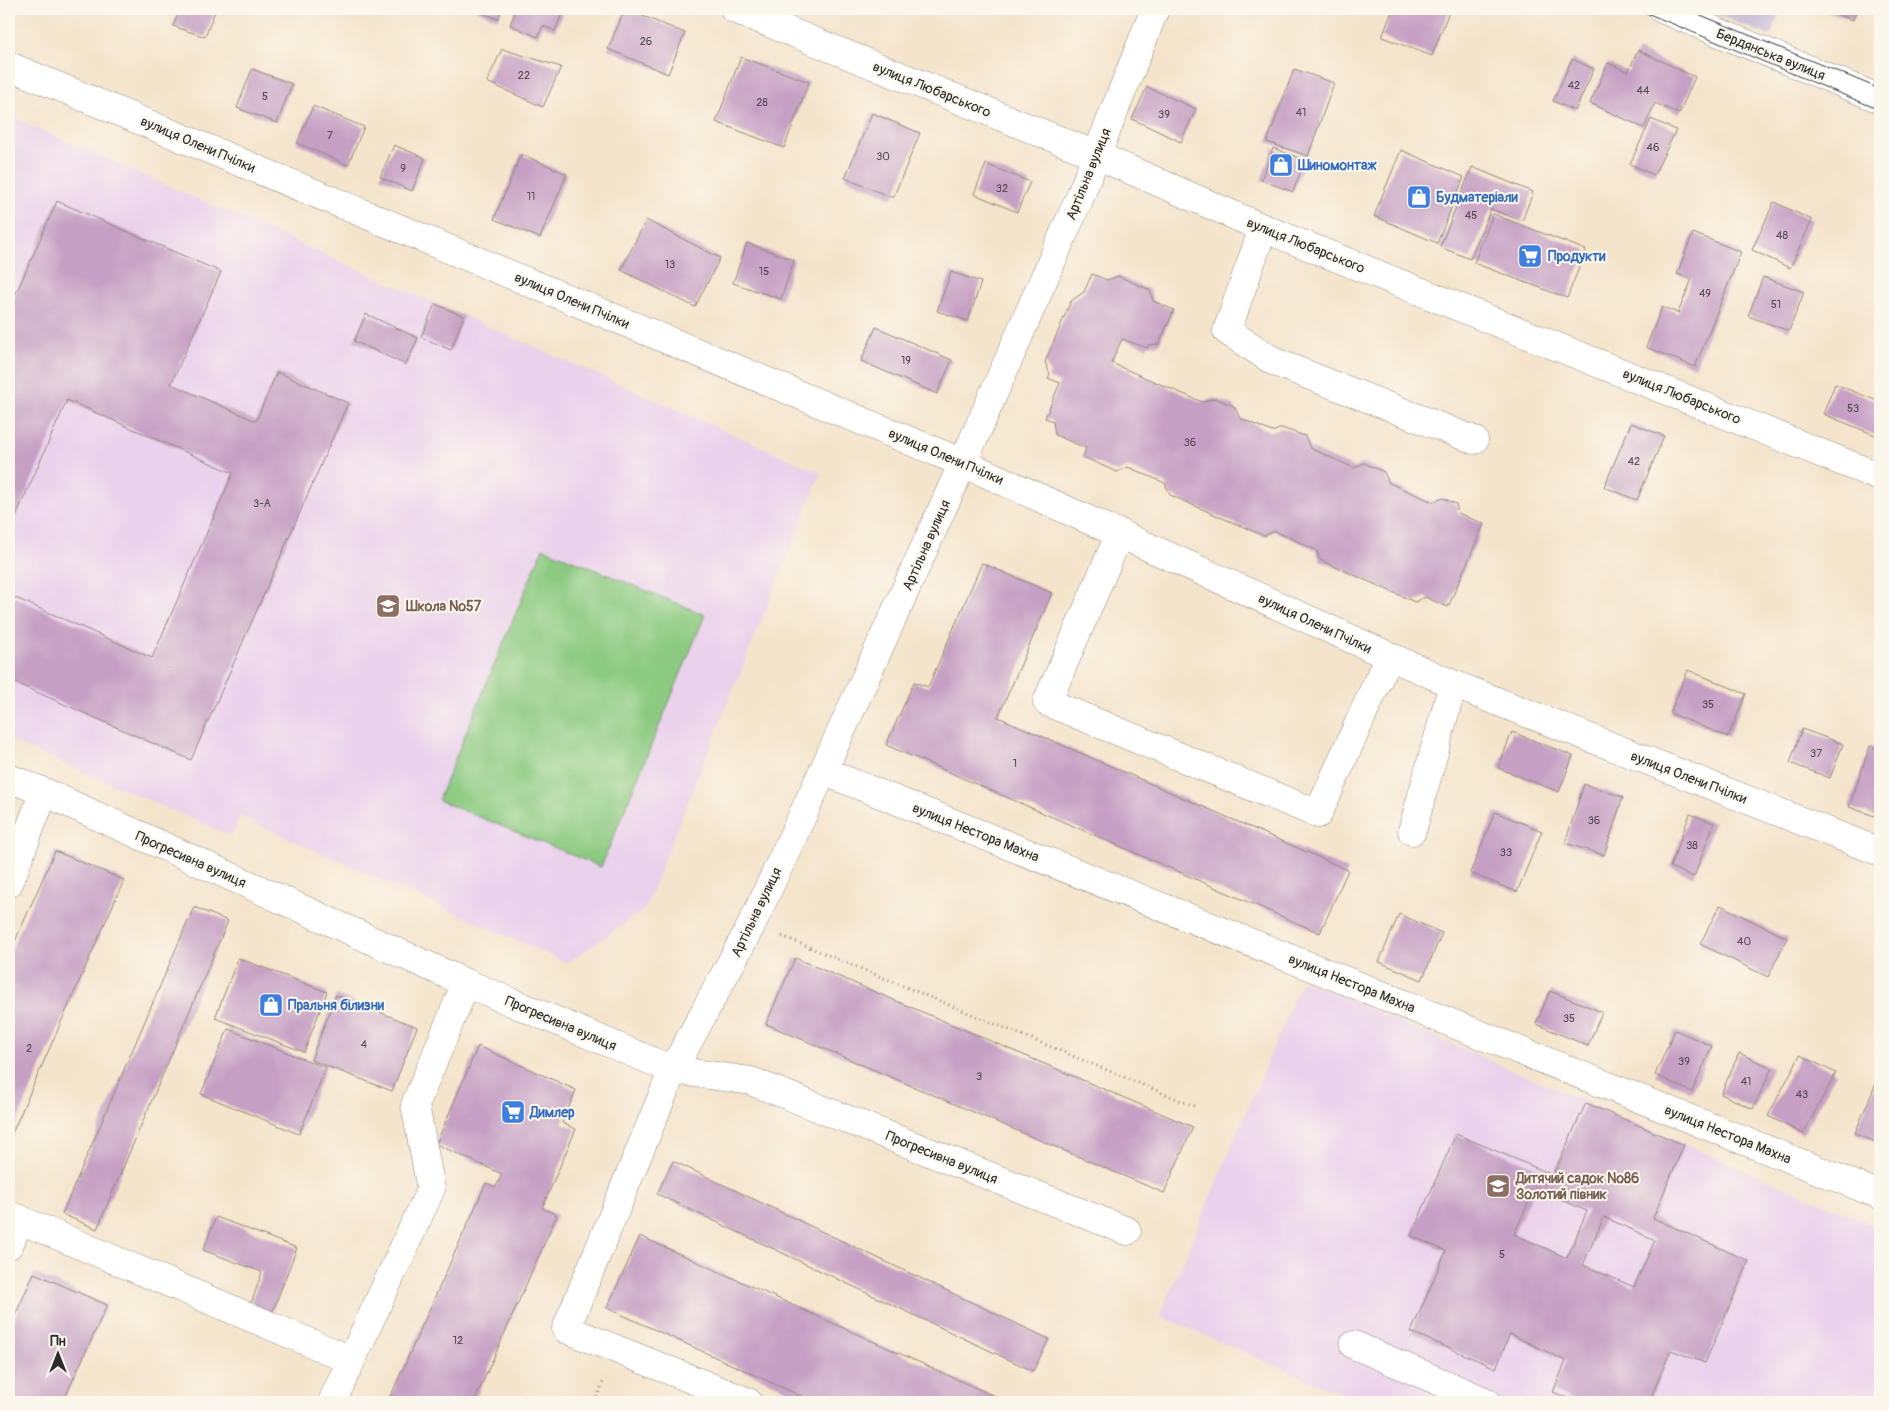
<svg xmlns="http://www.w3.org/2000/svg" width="1889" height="1411" font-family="Pangolin,sans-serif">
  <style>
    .built { fill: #ead1ec }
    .industrial { fill: #cabfd6 }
    .green { fill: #8cca81; stroke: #5c7a56 }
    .building { fill: #c6a0c4; fill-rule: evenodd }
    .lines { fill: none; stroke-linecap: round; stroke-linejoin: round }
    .minor-casing { stroke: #90887b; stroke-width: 29 }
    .major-casing { stroke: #90887b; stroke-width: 29 }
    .path { stroke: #90887b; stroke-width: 3; stroke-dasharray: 1 4; stroke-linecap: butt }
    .minor { stroke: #fff; stroke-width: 28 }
    .major { stroke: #fff; stroke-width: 28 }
    .tram { stroke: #2b2b2b; stroke-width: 1 }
    .labels { text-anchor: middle; stroke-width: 4; stroke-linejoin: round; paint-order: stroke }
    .number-label { font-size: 11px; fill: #524851 }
    .street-label { font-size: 14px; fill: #2b2b2b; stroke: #fbf7ec }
    .shop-label { font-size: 14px; font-weight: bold; fill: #366cbe; stroke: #fbf7ec; text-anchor: start }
    .education-label { font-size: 14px; font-weight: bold; fill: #785e54; stroke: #fbf7ec; text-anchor: start }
  </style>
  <rect width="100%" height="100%" fill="#fbf7ec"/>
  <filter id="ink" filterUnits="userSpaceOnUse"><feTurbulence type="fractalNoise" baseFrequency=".02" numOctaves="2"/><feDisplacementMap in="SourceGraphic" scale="10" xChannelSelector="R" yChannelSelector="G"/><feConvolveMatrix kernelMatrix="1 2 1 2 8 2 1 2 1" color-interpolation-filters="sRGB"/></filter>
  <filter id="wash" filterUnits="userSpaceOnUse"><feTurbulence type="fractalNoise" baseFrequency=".0096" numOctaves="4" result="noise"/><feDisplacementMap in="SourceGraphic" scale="20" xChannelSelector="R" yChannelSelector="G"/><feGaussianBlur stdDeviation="1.12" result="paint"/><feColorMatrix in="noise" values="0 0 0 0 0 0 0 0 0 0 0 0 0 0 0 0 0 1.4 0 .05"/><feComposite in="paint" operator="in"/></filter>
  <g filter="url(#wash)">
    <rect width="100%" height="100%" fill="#f4e4cb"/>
    <path class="built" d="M9,116L821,473L644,910L567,963L239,816L232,836L9,740Z
      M1302,980L1880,1228V1392L1876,1402H1360L1160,1316Z"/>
    <path class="industrial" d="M1702,9H1782L1770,36Z"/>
    <path class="green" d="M543,548L705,615L601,867L438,800Z"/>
    <g id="blocks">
      <path class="building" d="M180,9H216L205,37L173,26Z
        M473,9H502L498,19Z
        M516,9H564L555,31L543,26L538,37L510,25Z
        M625,9L685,33L668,74L608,49Z
        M1393,9H1450L1432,56L1382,37Z
        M1821,9H1857L1853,20Z
        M502,49L561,67L543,107L487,82Z
        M1638,50L1695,77L1679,114L1655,103L1644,128L1590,103L1608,63L1628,72Z
        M741,57L809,82L784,148L716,122Z
        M1572,59L1594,69L1575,111L1553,101Z
        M252,69L292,84L277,123L237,108Z
        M1294,69L1334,83L1308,156L1267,142Z
        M1147,87L1196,109L1181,142L1132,119Z
        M313,106L364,127L348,165L297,143Z
        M872,113L920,133L893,198L845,178Z
        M1651,119L1676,130L1654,175L1630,164Z
        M394,145L425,158L412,191L380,177Z
        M1273,148L1305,160L1293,192L1261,180Z
        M1401,150L1464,177L1437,243L1374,216Z
        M521,154L567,174L540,238L494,219Z
        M986,164L1030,182L1017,212L974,194Z
        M1472,167L1533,192L1522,221L1491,209L1470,259L1440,247Z
        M57,201L221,272L171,384L256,421L277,372L348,403L191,760L9,680V595L152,658L233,473L67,400L9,532V309Z
        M1774,202L1812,220L1790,268L1752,250Z
        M1493,214L1586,250L1567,298L1474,263Z
        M646,220L720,258L695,307L621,270Z
        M1693,233L1741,252L1695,367L1646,347L1662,307L1678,313L1692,279L1677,274Z
        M747,243L794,260L781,299L733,283Z
        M951,272L981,282L968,321L937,311Z
        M1092,274L1107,280L1118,276L1150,290L1153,301L1174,310L1159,344L1148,345L1147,348L1122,339L1111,363L1202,402L1215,398L1234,406L1240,418L1272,432L1282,428L1305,436L1310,448L1354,468L1364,463L1384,472L1389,483L1433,502L1443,498L1456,504L1458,513L1484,524L1448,607L1425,597L1415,602L1320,560L1316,550L1275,531L1264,536L1170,495L1165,483L1128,467L1117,472L1083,457L1086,448L1055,435L1053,421L1045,418L1060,383L1048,378L1050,374L1045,362L1071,301L1084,292Z
        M1763,277L1804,292L1789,331L1748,316Z
        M435,304L464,316L451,350L421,337Z
        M366,314L418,338L406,365L354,341Z
        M876,327L952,360L937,394L861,361Z
        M1835,384L1880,402V437L1823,414Z
        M1631,423L1664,436L1637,500L1604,487Z
        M982,563L1052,593L998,717L1348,870L1320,933L886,745L914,682L928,687Z
        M1688,670L1746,694L1728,737L1670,713Z
        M1802,729L1843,744L1830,778L1790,763Z
        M1512,732L1573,756L1559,792L1498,768Z
        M1870,746L1880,750V818L1849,807Z
        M1584,784L1623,797L1604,855L1565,843Z
        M1495,812L1542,831L1517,892L1470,873Z
        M1690,814L1714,823L1694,877L1670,867Z
        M55,851L124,880L9,1140V955Z
        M1720,905L1787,938L1768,977L1700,944Z
        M194,907L228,921L97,1229L62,1214Z
        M1399,914L1442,933L1422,980L1379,962Z
        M238,958L327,992L304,1052L215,1018Z
        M795,958L1193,1127L1164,1193L766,1024Z
        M1550,991L1602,1012L1588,1046L1536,1024Z
        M336,995L417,1027L392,1091L311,1060Z
        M228,1029L326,1068L299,1134L201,1094Z
        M1675,1030L1712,1046L1692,1092L1655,1075Z
        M478,1046L576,1090L562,1123L576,1129L542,1208L557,1215L474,1402H388L486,1183L496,1187L502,1174L436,1144Z
        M1739,1053L1772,1068L1753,1109L1721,1094Z
        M1800,1055L1836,1073L1803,1134L1768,1116Z
        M1880,1074V1144L1855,1133Z
        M1586,1103L1684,1145L1653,1218L1749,1261L1705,1363L1671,1350L1649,1402H1577L1553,1392L1566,1361L1510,1334L1496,1368L1411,1332L1446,1251L1411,1236L1456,1134L1553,1175ZM1535,1188L1587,1211L1567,1258L1514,1234ZM1604,1217L1655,1240L1634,1287L1583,1265Z
        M673,1161L1049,1339L1033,1371L657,1194Z
        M216,1217L297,1248L271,1315L250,1307L262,1272L203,1250Z
        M640,1236L1007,1402H814L607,1308Z
        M34,1273L107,1305L63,1402H9V1329Z"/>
    </g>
  </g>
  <g filter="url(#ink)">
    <use href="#blocks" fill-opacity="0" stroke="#90887b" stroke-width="1"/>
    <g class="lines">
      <defs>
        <path id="minor" d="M1662,9L1880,99
          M9,66L963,463L1389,656L1453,684L1880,852
          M1263,228L1227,331L1275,362L1474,440
          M1120,533L1047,702L1318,814L1389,656
          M823,771L1880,1195
          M9,778L44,792L466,983L673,1070L751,1081L1127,1231
          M1412,831L1453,684
          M9,883L44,792
          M9,1215L351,1360
          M9,1245L20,1219
          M1354,1345L1487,1402
          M332,1402L431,1189L415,1105L466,983
          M748,1402L566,1329L673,1070L752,924L823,771L963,463L1079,199L1155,9"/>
        <path id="major" d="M734,9L1096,155L1263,228L1880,477"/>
      </defs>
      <use href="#minor" class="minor-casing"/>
      <use href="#major" class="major-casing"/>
      <path class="path" d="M782,936L1194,1106
        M595,1402L604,1380"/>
      <use href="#minor" class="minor"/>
      <use href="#major" class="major"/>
      <path class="tram" d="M1637,9L1880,110
        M1686,9L1880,89"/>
    </g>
  </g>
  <defs>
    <symbol id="shop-square" viewBox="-11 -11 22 22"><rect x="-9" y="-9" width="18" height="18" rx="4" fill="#3f7fe0" stroke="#fbf7ec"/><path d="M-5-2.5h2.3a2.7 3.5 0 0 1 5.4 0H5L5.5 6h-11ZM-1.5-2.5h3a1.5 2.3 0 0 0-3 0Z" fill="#fff"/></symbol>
    <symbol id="supermarket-square" viewBox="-11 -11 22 22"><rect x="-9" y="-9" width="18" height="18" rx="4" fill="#3f7fe0" stroke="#fbf7ec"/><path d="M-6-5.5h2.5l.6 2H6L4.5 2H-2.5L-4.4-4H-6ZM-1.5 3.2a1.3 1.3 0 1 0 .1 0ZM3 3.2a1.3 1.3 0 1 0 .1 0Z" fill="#fff"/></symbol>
    <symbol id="school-square" viewBox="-11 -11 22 22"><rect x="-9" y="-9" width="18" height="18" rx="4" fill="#8d6e63" stroke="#fbf7ec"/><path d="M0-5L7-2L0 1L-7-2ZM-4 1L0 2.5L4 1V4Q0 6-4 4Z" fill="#fff"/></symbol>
  </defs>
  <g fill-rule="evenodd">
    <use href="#shop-square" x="1267" y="151" width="28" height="28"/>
    <use href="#shop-square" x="1405" y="183" width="28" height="28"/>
    <use href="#supermarket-square" x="1516" y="242" width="28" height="28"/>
    <use href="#school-square" x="374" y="592" width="28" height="28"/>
    <use href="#shop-square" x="257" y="991" width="28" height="28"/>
    <use href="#supermarket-square" x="499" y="1098" width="28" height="28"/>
    <use href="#school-square" x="1484" y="1172" width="28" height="28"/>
  </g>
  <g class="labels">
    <g class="number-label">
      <text x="646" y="45">26</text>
      <text x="524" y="79">22</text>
      <text x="1574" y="89">42</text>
      <text x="1643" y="94">44</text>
      <text x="265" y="100">5</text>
      <text x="762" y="106">28</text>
      <text x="1301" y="116">41</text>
      <text x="1164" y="118">39</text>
      <text x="330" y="139">7</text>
      <text x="1653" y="151">46</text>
      <text x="883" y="160">30</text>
      <text x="403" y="172">9</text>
      <text x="1002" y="192">32</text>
      <text x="531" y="200">11</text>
      <text x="1471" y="219">45</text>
      <text x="1782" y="239">48</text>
      <text x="670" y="268">13</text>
      <text x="764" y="275">15</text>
      <text x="1705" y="297">49</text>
      <text x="1776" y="308">51</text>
      <text x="906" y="364">19</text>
      <text x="1853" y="412">53</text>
      <text x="1190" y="446">36</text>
      <text x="1634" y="465">42</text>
      <text x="262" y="507">3-А</text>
      <text x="1708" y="708">35</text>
      <text x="1816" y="757">37</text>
      <text x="1015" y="767">1</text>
      <text x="1594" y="824">36</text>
      <text x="1692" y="849">38</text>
      <text x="1506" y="856">33</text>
      <text x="1744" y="945">40</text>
      <text x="1569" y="1022">35</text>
      <text x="364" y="1048">4</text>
      <text x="29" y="1052">2</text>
      <text x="1684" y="1065">39</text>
      <text x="979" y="1080">3</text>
      <text x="1746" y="1085">41</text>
      <text x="1802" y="1098">43</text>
      <text x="1502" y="1258">5</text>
      <text x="458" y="1344">12</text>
    </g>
    <g class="street-label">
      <text transform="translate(1771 54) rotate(22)" y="5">Бердянська вулиця</text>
      <text transform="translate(932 89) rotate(22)" y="5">вулиця Любарського</text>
      <text transform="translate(198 144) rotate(23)" y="5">вулиця Олени Пчілки</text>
      <text transform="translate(1088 174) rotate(-68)" y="5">Артільна вулиця</text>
      <text transform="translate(1306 245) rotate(22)" y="5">вулиця Любарського</text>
      <text transform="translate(572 300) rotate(23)" y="5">вулиця Олени Пчілки</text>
      <text transform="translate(1682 396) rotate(22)" y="5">вулиця Любарського</text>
      <text transform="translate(946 456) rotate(23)" y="5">вулиця Олени Пчілки</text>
      <text transform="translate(926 545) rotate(-66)" y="5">Артільна вулиця</text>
      <text transform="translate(1315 623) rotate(25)" y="5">вулиця Олени Пчілки</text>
      <text transform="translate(1689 777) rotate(21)" y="5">вулиця Олени Пчілки</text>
      <text transform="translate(976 832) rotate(22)" y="5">вулиця Нестора Махна</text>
      <text transform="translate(191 859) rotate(24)" y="5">Прогресивна вулиця</text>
      <text transform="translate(756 912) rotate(-64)" y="5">Артільна вулиця</text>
      <text transform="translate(1352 983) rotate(22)" y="5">вулиця Нестора Махна</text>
      <text transform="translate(561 1023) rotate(23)" y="5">Прогресивна вулиця</text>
      <text transform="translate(1728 1134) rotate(22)" y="5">вулиця Нестора Махна</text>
      <text transform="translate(942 1157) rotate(22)" y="5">Прогресивна вулиця</text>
    </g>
    <g class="shop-label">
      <text x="1298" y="170">Шиномонтаж</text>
      <text x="1436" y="202">Будматеріали</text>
      <text x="1548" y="261">Продукти</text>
      <text x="288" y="1010">Пральня білизни</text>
      <text x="530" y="1117">Димлер</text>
    </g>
    <g class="education-label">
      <text x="406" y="611">Школа №57</text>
      <text x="1516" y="1183">Дитячий садок №86<tspan x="1516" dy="16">Золотий півник</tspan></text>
    </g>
  </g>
  <rect width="1889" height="1411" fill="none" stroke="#fbf7ec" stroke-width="30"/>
  <g transform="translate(58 1354)" stroke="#fbf7ec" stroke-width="4" paint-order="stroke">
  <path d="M0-4L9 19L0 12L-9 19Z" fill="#2b2b2b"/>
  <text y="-8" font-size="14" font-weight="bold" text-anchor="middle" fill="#2b2b2b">Пн</text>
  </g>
</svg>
